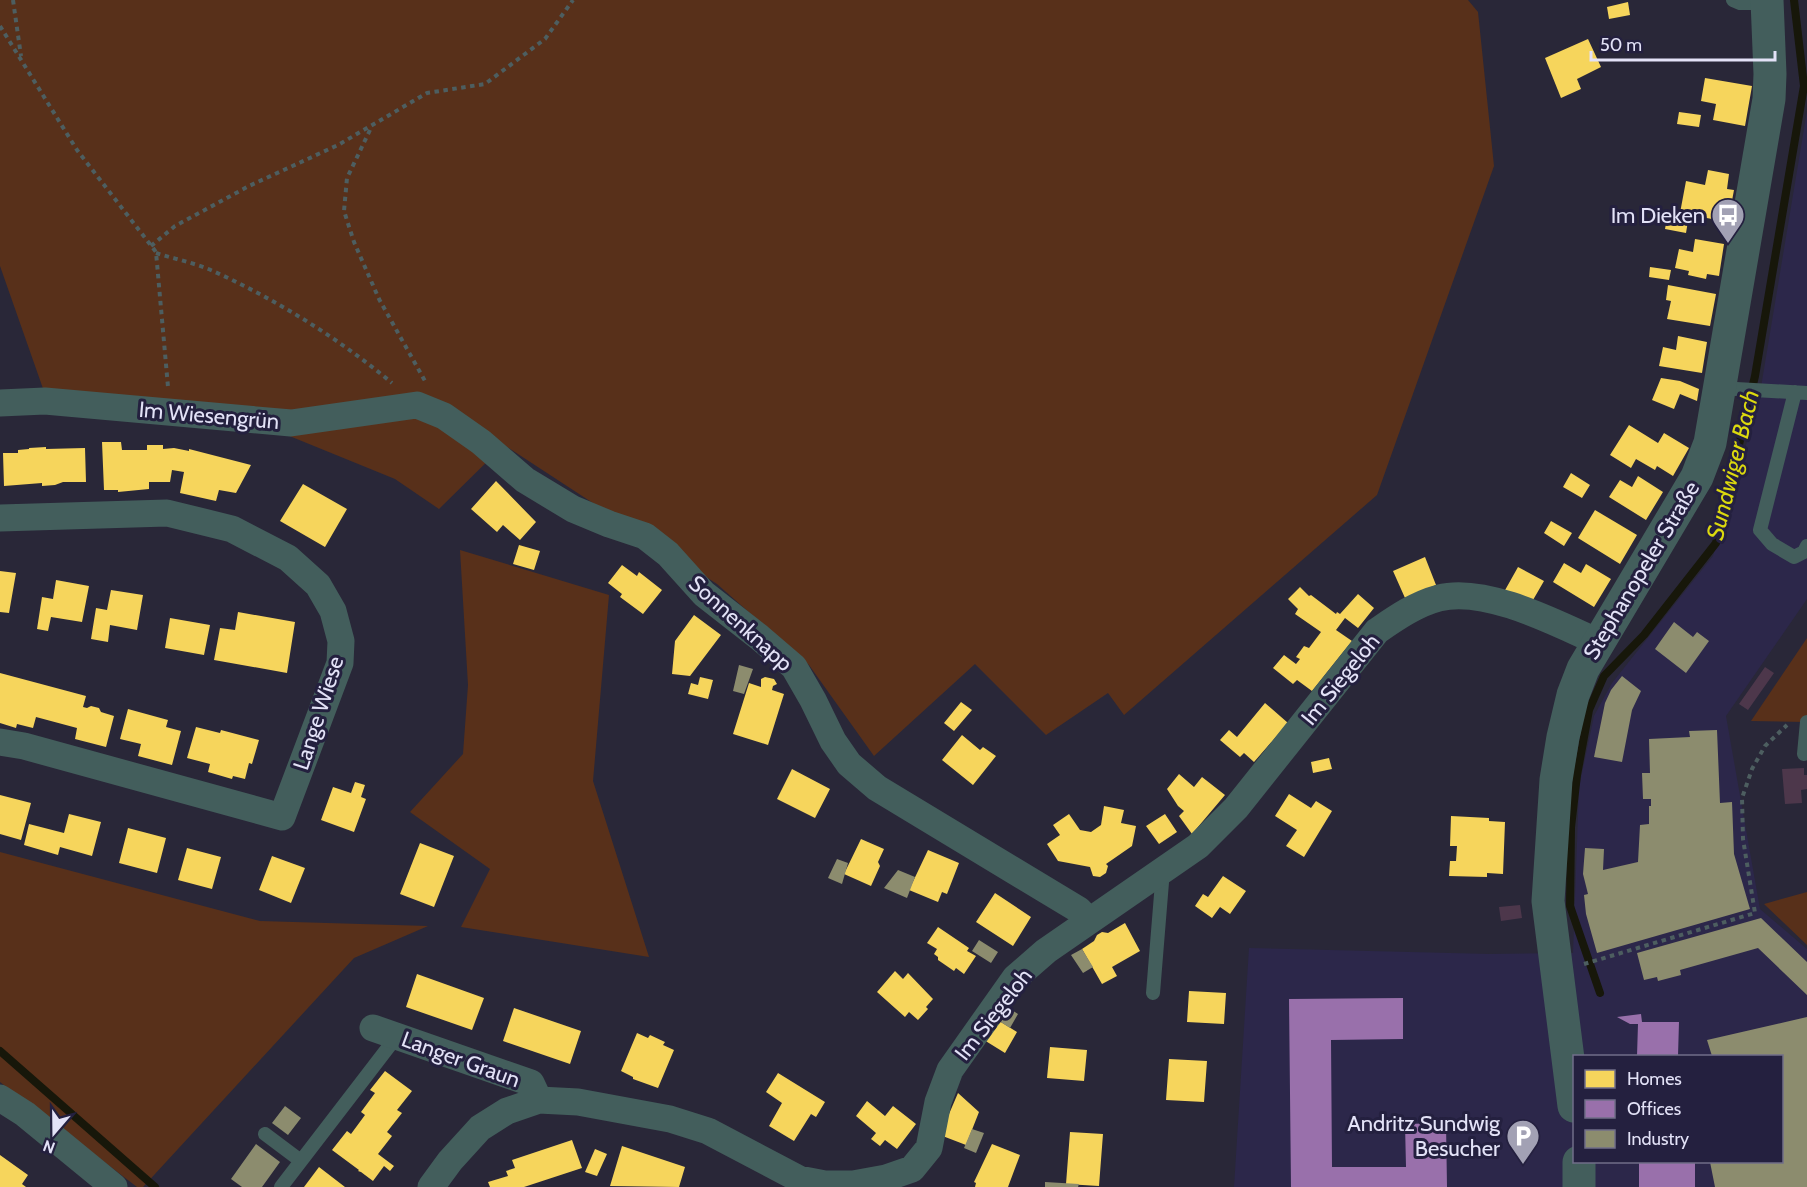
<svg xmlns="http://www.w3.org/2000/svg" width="1807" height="1187" font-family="Cabin,sans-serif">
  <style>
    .built { fill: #2c274a; fill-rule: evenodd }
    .green { fill: #58301a }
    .homes { fill: #f6d55c }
    .offices { fill: #9970ab }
    .industry { fill: #8c8c6e }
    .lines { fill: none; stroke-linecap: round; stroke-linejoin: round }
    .stream { stroke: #17170a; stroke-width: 8 }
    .building { fill: #4d374b }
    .path { stroke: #4d5e60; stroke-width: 4; stroke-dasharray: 4.5 4.5; stroke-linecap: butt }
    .service { stroke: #435e5c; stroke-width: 14 }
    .minor { stroke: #435e5c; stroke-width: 27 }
    .tertiary { stroke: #435e5c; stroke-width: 33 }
    .labels { text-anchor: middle; stroke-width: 6; stroke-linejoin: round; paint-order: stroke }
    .poi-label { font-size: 22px; fill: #e3e2f7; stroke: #24203f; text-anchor: end }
    .street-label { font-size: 22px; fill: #e3e2f7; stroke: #24203f }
    .water-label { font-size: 24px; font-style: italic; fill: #dcd90e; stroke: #24203f }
  </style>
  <rect width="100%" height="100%" fill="#292738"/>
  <path class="built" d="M1807,111V599L1726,716L1760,909L1807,949V1187H1234L1249,948L1490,954L1573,953L1579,787L1594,716L1612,683L1713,556L1758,405ZM1574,1056H1782V1162H1574Z"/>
  <path class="green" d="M0,0H1468L1478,12L1494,166L1377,495L1124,715L1108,693L1046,735L975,664L874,756L809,665L717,584L504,445L439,509L395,479L260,424L47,400L0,266Z
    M460,550L609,595L593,781L649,957L461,927L490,869L410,812L463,754L468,685Z
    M1807,638V722L1751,721Z
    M0,852L260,921L428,926L354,958L143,1187H137L0,1082Z
    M1807,892V945L1764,904Z"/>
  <path class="homes" d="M1628,2L1630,15L1609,19L1607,7Z
    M1588,39L1601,67L1577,79L1581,89L1561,98L1545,58Z
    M1705,78L1752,86L1745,126L1713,120L1716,104L1701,101Z
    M1679,112L1701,115L1699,127L1677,124Z
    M1708,170L1729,174L1727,189L1734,190L1728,222L1680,213L1686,181L1705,185Z
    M1667,218L1688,221L1686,233L1665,229Z
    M1695,239L1724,244L1719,276L1707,274L1706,279L1688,275L1689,271L1675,268L1679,249L1693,252Z
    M1650,267L1671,270L1669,280L1649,277Z
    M1668,285L1716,294L1710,326L1667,319L1671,301L1666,300Z
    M1678,336L1707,342L1702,373L1659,366L1663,347L1676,350Z
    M1661,378L1680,381L1699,389L1697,401L1680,394L1674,409L1652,400Z
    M1629,425L1658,443L1664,433L1689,448L1673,476L1657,466L1655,470L1636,459L1631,468L1610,455Z
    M102,442H121L122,450H147V445H163V449L174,448L189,451V449L251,465L236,493L219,490L216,501L180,493L184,472L172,470L170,482H149V489L118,492V490H104Z
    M46,447V449L85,448L86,482H63L55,485L42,486V483L4,486L3,453H18V450L29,449V448Z
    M1571,473L1590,485L1582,498L1563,487Z
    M1638,476L1663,492L1646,520L1609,497L1620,480L1632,487Z
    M496,481L536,522L520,540L503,525L497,532L471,509Z
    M303,484L347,509L325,547L280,521Z
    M1595,510L1637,535L1620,564L1578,538Z
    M1551,521L1572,533L1564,546L1544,533Z
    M519,545L540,551L534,570L513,564Z
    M1425,557L1436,585L1405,598L1393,571Z
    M1564,563L1581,573L1586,564L1611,579L1594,607L1553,582Z
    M622,565L637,576L639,572L662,590L643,614L620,597L622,594L608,583Z
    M1518,567L1544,581L1533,600L1504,592Z
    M0,571L16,573L9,613L0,612Z
    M56,580L89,586L82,622L51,617L48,631L37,629L42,597L53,599Z
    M1300,587L1309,596L1311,595L1336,614L1337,612L1340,614L1358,594L1374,608L1358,628L1345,618L1336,630L1352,641L1312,691L1297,680L1293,684L1273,668L1284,655L1296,664L1300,659L1296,657L1304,646L1309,648L1321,632L1295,614L1298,609L1288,599Z
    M111,590L143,595L137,630L110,625L108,642L91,639L96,608L107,610Z
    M238,612L295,622L287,673L214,660L220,628L235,630Z
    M694,615L721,635L690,676L672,674L675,641Z
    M170,618L210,625L204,655L165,648Z
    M0,673L86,696L83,707L87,708L91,706L99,708L101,712L114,716L106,747L75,739L77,728L36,717L33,728L17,724L16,728L0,723Z
    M700,677L713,680L708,699L688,694L691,683L698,685Z
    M765,677L774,679L777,684L773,686L772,690L784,694L768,745L733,734L749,683L761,687V679Z
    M961,702L972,710L954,731L944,723Z
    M1265,703L1288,723L1254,762L1244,753L1240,757L1220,740L1229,730L1237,737Z
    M128,709L168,720L166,727L181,731L172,765L138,756L141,744L120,739Z
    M196,727L220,733L221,730L259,740L252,764L249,763L245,779L233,776L232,779L208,772L210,764L187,758Z
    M962,735L980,750L983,747L996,756L973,785L942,760Z
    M1329,758L1332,769L1313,773L1311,762Z
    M792,769L830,789L815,818L777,799Z
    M1179,774L1194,787L1202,777L1225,795L1192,834L1179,816L1184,811L1178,806L1167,789Z
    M355,782L365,785L361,797L366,799L354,832L321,820L333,787L351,793Z
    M1289,794L1311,808L1316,801L1332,811L1304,857L1286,846L1297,830L1275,816Z
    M0,795L31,803L21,840L0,834Z
    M1104,806L1124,810L1121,823L1136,826L1132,846L1106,864L1108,866L1106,873L1100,877L1093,876L1090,867L1058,861L1047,844L1060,835L1053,825L1069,814L1080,830L1091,832L1101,825Z
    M69,814L101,822L92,856L60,847L58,855L24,845L29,824L64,833Z
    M1165,814L1177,832L1159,844L1146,826Z
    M1451,816L1489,818V821L1505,822L1503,874L1487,873V877L1449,876L1450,861H1456L1457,846H1450Z
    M128,828L166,838L157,873L119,863Z
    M861,839L884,849L878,862L880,866L871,886L844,874Z
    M420,843L454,856L434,907L400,894Z
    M187,848L221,857L212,889L178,880Z
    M928,850L959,863L947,894L942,892L938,902L909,890Z
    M272,856L305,868L291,903L259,890Z
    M1223,876L1246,891L1230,914L1220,907L1212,918L1195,906L1203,894L1208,897Z
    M995,893L1031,917L1013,946L976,922Z
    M1125,923L1140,951L1112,967L1117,976L1102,984L1082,949L1094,941L1097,935L1102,932L1108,933Z
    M938,927L969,948L967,951L976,956L964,974L956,968L954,971L938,960V957L934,954L937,949L927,943Z
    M895,971L903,979L908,973L933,999L926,1007L928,1009L918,1020L909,1012L905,1017L877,992Z
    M417,974L484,998L472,1030L406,1007Z
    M1189,991L1226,993L1224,1024L1187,1022Z
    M514,1008L581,1031L570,1064L503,1041Z
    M996,1019L1017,1032L1005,1053L984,1040Z
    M637,1033L648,1038L650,1035L665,1042L663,1045L674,1050L658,1088L633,1079V1077L621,1071Z
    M1050,1047L1087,1050L1084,1081L1047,1078Z
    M1169,1059L1207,1061L1204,1102L1166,1100Z
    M385,1071L412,1091L397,1110L402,1113L387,1132L392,1136L378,1154L394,1166L390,1171L384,1166L373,1181L361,1172L358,1171L359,1170L332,1150L347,1131L351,1134L365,1115L361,1112L375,1093L370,1090Z
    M778,1073L825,1102L816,1117L811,1114L794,1141L769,1126L782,1103L766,1092Z
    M958,1093L979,1112L966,1145L940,1135Z
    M867,1101L885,1116L893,1106L916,1124L897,1149L885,1140L880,1146L871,1139L876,1133L856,1116Z
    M1070,1132L1103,1134L1099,1186L1066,1184Z
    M572,1140L582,1168L524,1187H490L488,1182L508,1176L506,1171L515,1168L512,1160Z
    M992,1144L1020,1155L1008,1187H975L976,1183L974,1182Z
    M622,1146L685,1167L679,1187L610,1186Z
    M595,1149L607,1154L597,1176L585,1172Z
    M0,1155L28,1175L22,1184L26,1187H0Z
    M319,1167L345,1187H304Z"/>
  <path class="offices" d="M1403,998V1039L1331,1040L1332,1167H1406L1405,1124L1446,1123L1447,1187H1291L1289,999Z
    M1641,1014L1642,1022H1679L1678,1056H1637L1638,1024H1630L1617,1017Z
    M1639,1162H1695V1187H1639Z"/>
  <path class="industry" d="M1674,622L1693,637L1697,632L1709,641L1686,673L1655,649Z
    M739,665L753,669L744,694L733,691Z
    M1622,676L1641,691L1632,710L1622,762L1594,757L1605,703L1611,690Z
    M1717,730L1720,803L1732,802L1734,854L1750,909L1597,953L1586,914L1584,895L1588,894L1583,874L1585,848L1604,849L1603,870L1638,862L1640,825L1649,824V806H1651V799H1643L1642,773H1650L1649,739L1690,737L1689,731Z
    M837,859L848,863L842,884L828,878Z
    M898,870L915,877L907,898L884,888Z
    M1761,918L1807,962V995L1758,948L1680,970L1681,975L1658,981L1657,977L1644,980L1637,953Z
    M979,940L998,952L991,963L972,951Z
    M1082,949L1093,967L1083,973L1071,955Z
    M1004,1005L1018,1014L1010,1028L996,1019Z
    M1807,1017V1187H1715L1710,1162H1782V1056H1712L1707,1040Z
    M285,1106L301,1118L288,1135L272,1123Z
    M972,1129L984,1133L976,1153L964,1148Z
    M256,1144L280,1162L262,1187H242L231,1179Z
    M1045,1182L1079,1184L1078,1187H1045Z"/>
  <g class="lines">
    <path class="stream" d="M1600,993L1570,906L1571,827L1577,775L1589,710L1604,676L1644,635L1716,543L1755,376L1804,86L1794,0
      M0,1051L155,1187"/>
  </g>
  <path class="building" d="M1765,667L1774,673L1748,710L1739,704Z
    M1804,768V775H1807V789L1801,790L1802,803L1785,804L1782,769Z
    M1520,905L1522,918L1501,921L1499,907Z"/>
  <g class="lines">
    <path class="path" d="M13,0L21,56
      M0,26L77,150L156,252L168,387
      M370,130L347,178L344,211L354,242L379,299L425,381
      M151,246L175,226L249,186L338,145L427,93L485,84L545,39L573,0
      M156,253C175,259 195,263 213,271C277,300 338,338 392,383
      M1584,964L1755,913L1743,839L1742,798L1752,769L1765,746L1787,725"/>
    <path class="service" d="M1733,0L1740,3H1768
      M1719,388L1807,393
      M1795,392L1760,530L1772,544L1794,557L1804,552L1807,546
      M1804,754L1807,722
      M1153,993L1163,870
      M265,1134L301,1161
      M281,1187L397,1036"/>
    <path class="minor" d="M0,403L45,401L291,423L417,405L444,416L481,442L525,480L573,509L609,524L645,536L668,554L704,594L759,637L794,667L813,700L833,741L849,764L877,788L1079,910L1089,921
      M0,518L167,513L232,529L288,558L318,585L333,611L341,641L340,663L282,817L24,746L0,742
      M373,1028L531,1083L539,1100
      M0,1098L25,1114L114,1187
      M431,1187L450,1161L480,1128L507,1111L539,1100L578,1102L670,1119L708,1131L799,1179L825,1184H853L886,1178L912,1169L929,1148L938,1102L950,1070L1015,978L1046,951L1198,846L1236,808L1377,631C1396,618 1416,604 1439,598C1485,586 1556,623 1598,642"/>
    <path class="tertiary" d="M1574,1106L1548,901L1556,780L1563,737L1573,695L1583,669L1697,477L1710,443L1769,99L1770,74L1767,0
      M1579,1187V1162"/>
  </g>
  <defs>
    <symbol id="bus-pin" viewBox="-11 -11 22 30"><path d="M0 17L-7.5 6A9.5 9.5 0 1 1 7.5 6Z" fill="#a2a1b4" stroke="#24203f"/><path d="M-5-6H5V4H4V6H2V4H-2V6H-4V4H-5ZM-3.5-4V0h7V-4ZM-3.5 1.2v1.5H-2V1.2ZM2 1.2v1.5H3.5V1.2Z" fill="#fff"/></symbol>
    <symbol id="parking-pin" viewBox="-11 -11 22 30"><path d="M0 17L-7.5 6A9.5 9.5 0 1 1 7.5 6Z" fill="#a2a1b4" stroke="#24203f"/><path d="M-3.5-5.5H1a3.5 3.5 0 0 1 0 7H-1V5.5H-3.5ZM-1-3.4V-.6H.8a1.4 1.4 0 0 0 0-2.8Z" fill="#fff"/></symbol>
  </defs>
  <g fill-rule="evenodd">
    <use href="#bus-pin" x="1709" y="196" width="38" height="52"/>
    <use href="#parking-pin" x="1504" y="1117" width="38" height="52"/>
  </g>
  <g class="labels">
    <g class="poi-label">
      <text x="1705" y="223">Im Dieken</text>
      <text x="1500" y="1131">Andritz Sundwig<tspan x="1500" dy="25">Besucher</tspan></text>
    </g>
    <g class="street-label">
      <text transform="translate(209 415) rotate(5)" y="8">Im Wiesengrün</text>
      <text transform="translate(1641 570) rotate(-59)" y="8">Stephanopeler Straße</text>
      <text transform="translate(741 623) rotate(42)" y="8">Sonnenknapp</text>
      <text transform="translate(1340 679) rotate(-51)" y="8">Im Siegeloh</text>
      <text transform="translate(318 713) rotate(-72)" y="8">Lange Wiese</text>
      <text transform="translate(993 1014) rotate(-52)" y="8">Im Siegeloh</text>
      <text transform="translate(461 1059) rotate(20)" y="8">Langer Graun</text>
    </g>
    <g class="water-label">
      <text transform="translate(1733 465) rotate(-76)" y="8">Sundwiger Bach</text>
    </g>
  </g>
  <rect x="1573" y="1055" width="210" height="108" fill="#24203f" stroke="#706e89" stroke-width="1.5"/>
  <rect x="1585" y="1070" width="30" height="18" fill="#f6d55c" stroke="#706e89" stroke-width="1.5"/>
  <text x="1627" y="1085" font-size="18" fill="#e3e2f7">Homes</text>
  <rect x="1585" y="1100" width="30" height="18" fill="#9970ab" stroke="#706e89" stroke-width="1.5"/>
  <text x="1627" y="1115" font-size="18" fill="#e3e2f7">Offices</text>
  <rect x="1585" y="1130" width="30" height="18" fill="#8c8c6e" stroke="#706e89" stroke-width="1.5"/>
  <text x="1627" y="1145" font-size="18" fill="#e3e2f7">Industry</text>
  <g transform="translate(54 1133) rotate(200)" stroke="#24203f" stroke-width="4.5" paint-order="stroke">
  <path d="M0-4.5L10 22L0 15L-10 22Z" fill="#e3e2f7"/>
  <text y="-9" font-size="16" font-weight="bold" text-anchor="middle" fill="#e3e2f7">N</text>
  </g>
  <path d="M1591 51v9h184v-9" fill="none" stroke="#e3e2f7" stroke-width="3"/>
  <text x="1600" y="51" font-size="18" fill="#e3e2f7" stroke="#24203f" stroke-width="4.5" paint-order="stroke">50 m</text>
</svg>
